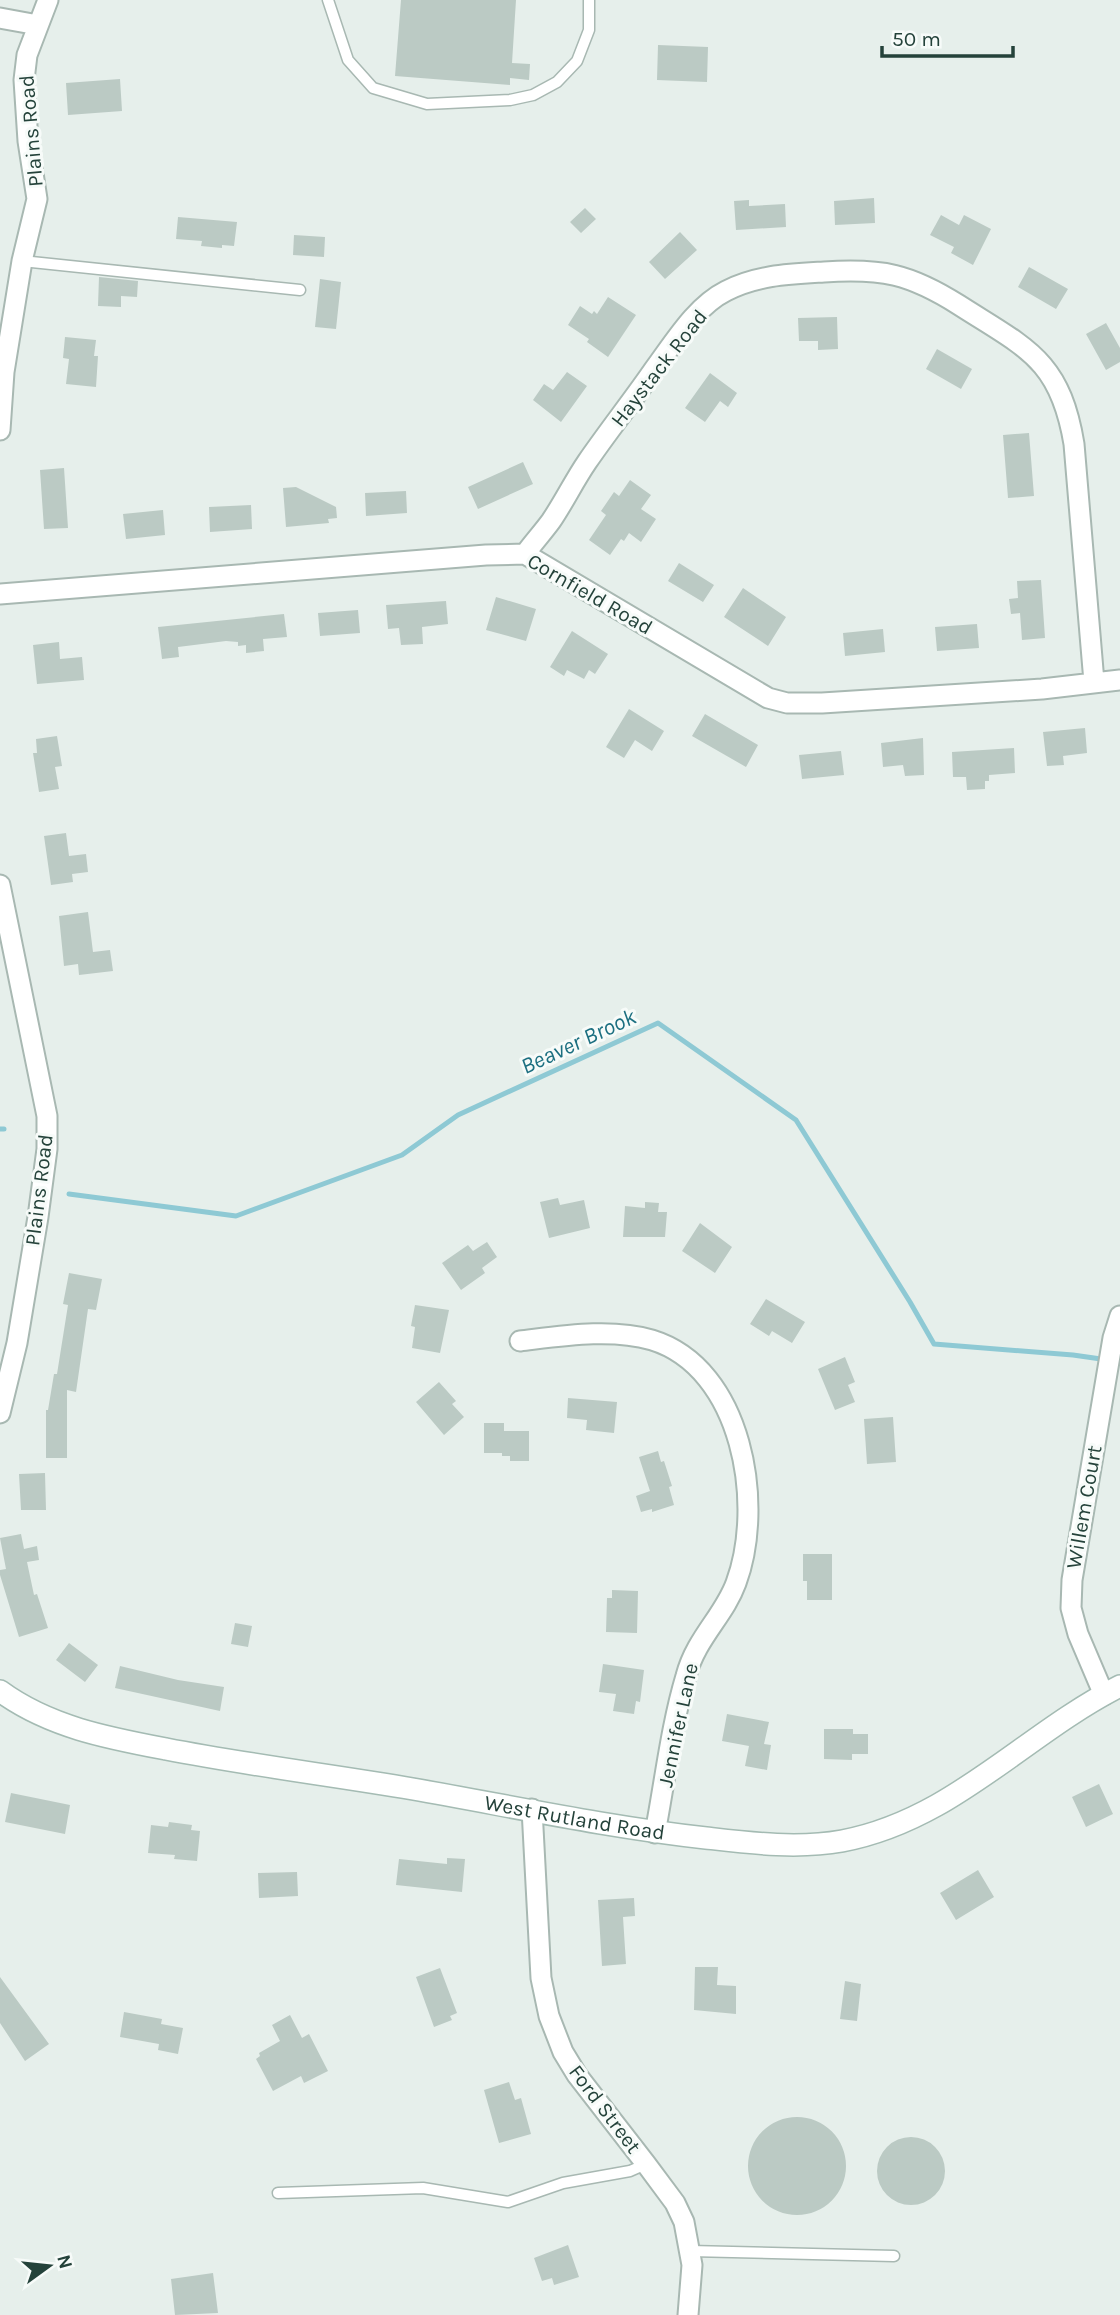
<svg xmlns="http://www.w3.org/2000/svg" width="1120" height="2315" font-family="Karla,sans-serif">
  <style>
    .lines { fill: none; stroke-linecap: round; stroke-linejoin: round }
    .stream { stroke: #8ec9d4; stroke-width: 5 }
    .building { fill: #bbcac4 }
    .service-casing { stroke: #a8b8b2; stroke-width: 13 }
    .minor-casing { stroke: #a8b8b2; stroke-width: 23 }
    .secondary-casing { stroke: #a4bbb3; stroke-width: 24 }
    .service { stroke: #fff; stroke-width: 10 }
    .minor { stroke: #fff; stroke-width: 19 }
    .secondary { stroke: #fff; stroke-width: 21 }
    .labels { text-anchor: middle; stroke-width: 6; stroke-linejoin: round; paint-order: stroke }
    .street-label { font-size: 21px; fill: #24423a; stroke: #f7fbf9 }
    .water-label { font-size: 23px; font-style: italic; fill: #1c6f80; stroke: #f7fbf9 }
  </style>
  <rect width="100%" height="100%" fill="#e6efeb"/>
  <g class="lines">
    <path class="stream" d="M0,1129H4
      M69,1194L236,1216L402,1155L458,1115L658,1023L796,1120L910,1302L934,1344L1073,1355L1101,1359"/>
  </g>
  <path class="building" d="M401,0H516L512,63L530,64L529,80L510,78V85L395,76Z
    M658,45L708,47L707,82L657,80Z
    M120,79L122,111L68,115L66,83Z
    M874,198L875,223L835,225L834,201Z
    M749,200V206L785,204L786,227L736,230L734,201Z
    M585,208L596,219L581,233L570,222Z
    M941,215L959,225L964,215L991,229L973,265L951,253L954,247L930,235Z
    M178,217L237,222L234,246L222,245V248L201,246L202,241L176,239Z
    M680,232L697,250L665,279L649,262Z
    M294,235L325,237L324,257L293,255Z
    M1029,267L1068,289L1056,309L1018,287Z
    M99,277L138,281L137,297L121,296V307L98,306Z
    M320,279L341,282L336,329L315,327Z
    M608,297L636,315L608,357L587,342L589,339L568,325L580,306L592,314L594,311L597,314Z
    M837,317L838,349L818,350V341H799L798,318Z
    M1106,323L1120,348V362L1106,370L1086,334Z
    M65,337L96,340L94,356H98L96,387L66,384L69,359L63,358Z
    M937,349L972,369L961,389L926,369Z
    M567,372L587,386L561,422L533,400L544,384L553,390Z
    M710,373L737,393L728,407L720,401L705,422L685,408Z
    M1029,433L1034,496L1008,498L1003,435Z
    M523,462L533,484L478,509L468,487Z
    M64,468L68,528L44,529L40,470Z
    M630,480L651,495L641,509L656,519L641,542L629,533L624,541L621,539L610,555L589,540L606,515L601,511L614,492L619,496Z
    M296,487L336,507L337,518L328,519L329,523L286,527L283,488Z
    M406,491L407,513L366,516L365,493Z
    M251,505L252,529L210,532L209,507Z
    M163,510L165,535L126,539L123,514Z
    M679,563L714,585L703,602L668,581Z
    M1041,580L1045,638L1022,640L1020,613L1011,614L1009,599L1018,598L1017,581Z
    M743,588L786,617L768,646L724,617Z
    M496,597L536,609L526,641L486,630Z
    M446,601L448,624L422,627L423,644L401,645L399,628L388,629L386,605Z
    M358,610L360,633L320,636L318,613Z
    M284,614L287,637L263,639L264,651L246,653V645L238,646V642L226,641L178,647L179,657L162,659L158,627Z
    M977,624L979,648L937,651L935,627Z
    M883,629L885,652L845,656L843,633Z
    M572,631L608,654L595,674L589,670L584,679L567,670L564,676L550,667Z
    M59,642L60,659L82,657L84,680L37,684L33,645Z
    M629,709L664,731L652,751L635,740L624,758L606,747Z
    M705,714L758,745L746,767L692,736Z
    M1085,728L1087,753L1063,756L1064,765L1047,766L1043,732Z
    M57,736L62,766L55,767L59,789L39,792L33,753H37L36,739Z
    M923,738L924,775L905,776L903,765L883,767L881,743Z
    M1014,748L1015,773L989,775V781H985V789L967,790L966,777H953L952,752Z
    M841,751L844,775L802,779L799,755Z
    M66,833L69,856L86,854L88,872L72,874L73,882L51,885L44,836Z
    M88,912L93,952L110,950L113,971L79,975L78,964L64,966L59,916Z
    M558,1198L560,1205L584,1200L590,1228L549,1238L540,1202Z
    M645,1202L659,1203L658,1212H667L665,1237H623L625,1206L645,1208Z
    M700,1223L732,1247L715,1273L682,1251Z
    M487,1242L497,1257L482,1268L485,1273L461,1290L442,1263L468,1245L473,1251Z
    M69,1273L102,1279L96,1310L88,1309L76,1392L67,1390V1458H46V1410H48L54,1374H57L68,1305L63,1304Z
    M766,1299L805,1322L792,1343L772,1331L769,1336L750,1324Z
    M415,1305L449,1310L440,1353L412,1348L415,1327L411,1326Z
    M845,1357L855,1382L848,1385L855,1402L835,1410L818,1369Z
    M439,1382L456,1401L452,1404L464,1417L444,1435L416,1402Z
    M568,1398L617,1402L614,1433L586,1430L587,1420L567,1418Z
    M893,1417L896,1462L867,1464L864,1419Z
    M484,1423H504V1431H529V1461H510V1456H502V1453H484Z
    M658,1451L661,1462L664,1461L672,1486L669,1487L674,1505L652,1512V1509L641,1512L636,1496L650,1491L639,1457Z
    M45,1473L46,1510H21L19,1474Z
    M21,1534L24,1549L37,1546L39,1560L27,1562L34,1595L37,1594L48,1628L19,1637L0,1575V1570L6,1569L0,1538Z
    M803,1554H832V1600H807V1581H803Z
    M612,1590L638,1591L637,1633L606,1632L607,1598H612Z
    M235,1623L252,1626L248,1647L231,1644Z
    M69,1643L98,1665L85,1682L56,1660Z
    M603,1664L644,1670L640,1702L636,1701L634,1714L613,1711L616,1694L599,1692Z
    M120,1666L178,1680L224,1687L220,1711L115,1688Z
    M727,1714L769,1722L764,1744L771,1745L767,1770L745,1766L749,1746L722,1741Z
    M824,1729H853V1734H868V1754H852V1760L824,1759Z
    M1099,1784L1113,1814L1086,1827L1072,1797Z
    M11,1793L70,1805L65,1834L5,1822Z
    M169,1822L192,1825L191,1830L200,1831L197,1861L174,1859L175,1855L148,1853L151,1825L168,1827Z
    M447,1858L465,1859L462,1892L396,1885L399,1859L447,1864Z
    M978,1870L994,1897L956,1920L940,1893Z
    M297,1872L298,1896L259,1898L258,1873Z
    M634,1898L635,1916L623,1917L626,1964L602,1966L598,1900Z
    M695,1967H718L717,1985L736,1986V2014L694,2010Z
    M440,1968L457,2013L450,2016L452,2020L434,2027L416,1977Z
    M0,1977L49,2044L25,2061L0,2023Z
    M845,1981L861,1984L857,2021L840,2019Z
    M124,2012L162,2019L161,2024L183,2028L178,2054L158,2050L159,2044L120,2037Z
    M290,2015L302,2038L309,2034L328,2071L304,2083L301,2076L273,2091L256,2059L260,2056L259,2053L280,2041L272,2025Z
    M509,2082L515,2100L521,2098L531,2134L499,2143L484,2090Z
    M748 2166a49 49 0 1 1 98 0a49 49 0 1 1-98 0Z
    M877 2171a34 34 0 1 1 68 0a34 34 0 1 1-68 0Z
    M568,2245L579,2277L554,2285L552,2278L542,2281L534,2258Z
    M213,2273L218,2313L175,2315L171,2279Z"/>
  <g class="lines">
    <defs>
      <path id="service" d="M328,0L348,60L373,88L427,104L510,100L533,95L557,82L577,61L589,30V0
        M22,261L300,290
        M278,2193L423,2188L508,2202L563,2183L630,2171L646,2164
        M690,2251L894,2256"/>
      <path id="minor" d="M0,18L38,25
        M0,430L4,372L22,261L37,199L28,141L24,80L27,55L48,0
        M525,554C533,543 543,532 551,521C564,502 574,481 587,462C609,430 633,400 655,368C675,341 696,306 726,291C757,275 790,274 824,272C882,268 910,274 959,305C1026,348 1060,359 1074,444L1094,682
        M0,594L486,555L525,554L768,698L787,703H822L1042,689L1120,680
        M0,885L47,1116V1149L38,1217L17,1343L0,1413
        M520,1341C562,1336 611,1328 652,1340C743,1368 765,1505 736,1583C724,1616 696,1638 686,1676C671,1726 665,1781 655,1833
        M1104,1695L1078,1634L1071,1608L1072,1580L1113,1338L1120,1316
        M532,1809L541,1978L549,2016L563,2052L577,2075L646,2164L675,2203L684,2222L692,2265L688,2315"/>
      <g id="secondary">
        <path id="s1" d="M0,1691C49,1727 108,1738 166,1749C248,1765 331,1775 413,1789C510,1806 607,1827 706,1838C750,1843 797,1849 842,1841C953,1820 1023,1735 1120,1686"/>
      </g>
    </defs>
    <use href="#service" class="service-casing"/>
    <use href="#minor" class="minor-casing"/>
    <use href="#secondary" class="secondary-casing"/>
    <use href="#service" class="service"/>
    <use href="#minor" class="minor"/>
    <use href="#secondary" class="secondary"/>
  </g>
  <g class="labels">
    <g class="street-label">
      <text transform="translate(31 131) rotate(-95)" y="7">Plains Road</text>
      <text transform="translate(659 368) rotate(-52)" y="7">Haystack Road</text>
      <text transform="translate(590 594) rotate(30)" y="7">Cornfield Road</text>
      <text transform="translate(39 1190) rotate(-83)" y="7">Plains Road</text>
      <text transform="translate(1084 1507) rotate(-80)" y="7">Willem Court</text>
      <text transform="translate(678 1725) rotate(-78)" y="7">Jennifer Lane</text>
      <text dy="7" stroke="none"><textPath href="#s1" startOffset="592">West Rutland Road</textPath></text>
      <text transform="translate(605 2109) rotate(53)" y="7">Ford Street</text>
    </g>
    <g class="water-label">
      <text transform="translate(578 1041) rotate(-25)" y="8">Beaver Brook</text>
    </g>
  </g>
  <g transform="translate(49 2266) rotate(75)" stroke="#f7fbf9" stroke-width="5" paint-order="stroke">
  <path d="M0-5L12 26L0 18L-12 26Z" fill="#24423a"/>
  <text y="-10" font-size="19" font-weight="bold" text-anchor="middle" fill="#24423a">N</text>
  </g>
  <path d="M882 46v10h131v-10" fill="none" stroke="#24423a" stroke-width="3.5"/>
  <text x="892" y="46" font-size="21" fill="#24423a" stroke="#f7fbf9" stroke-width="5" paint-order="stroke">50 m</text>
</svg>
